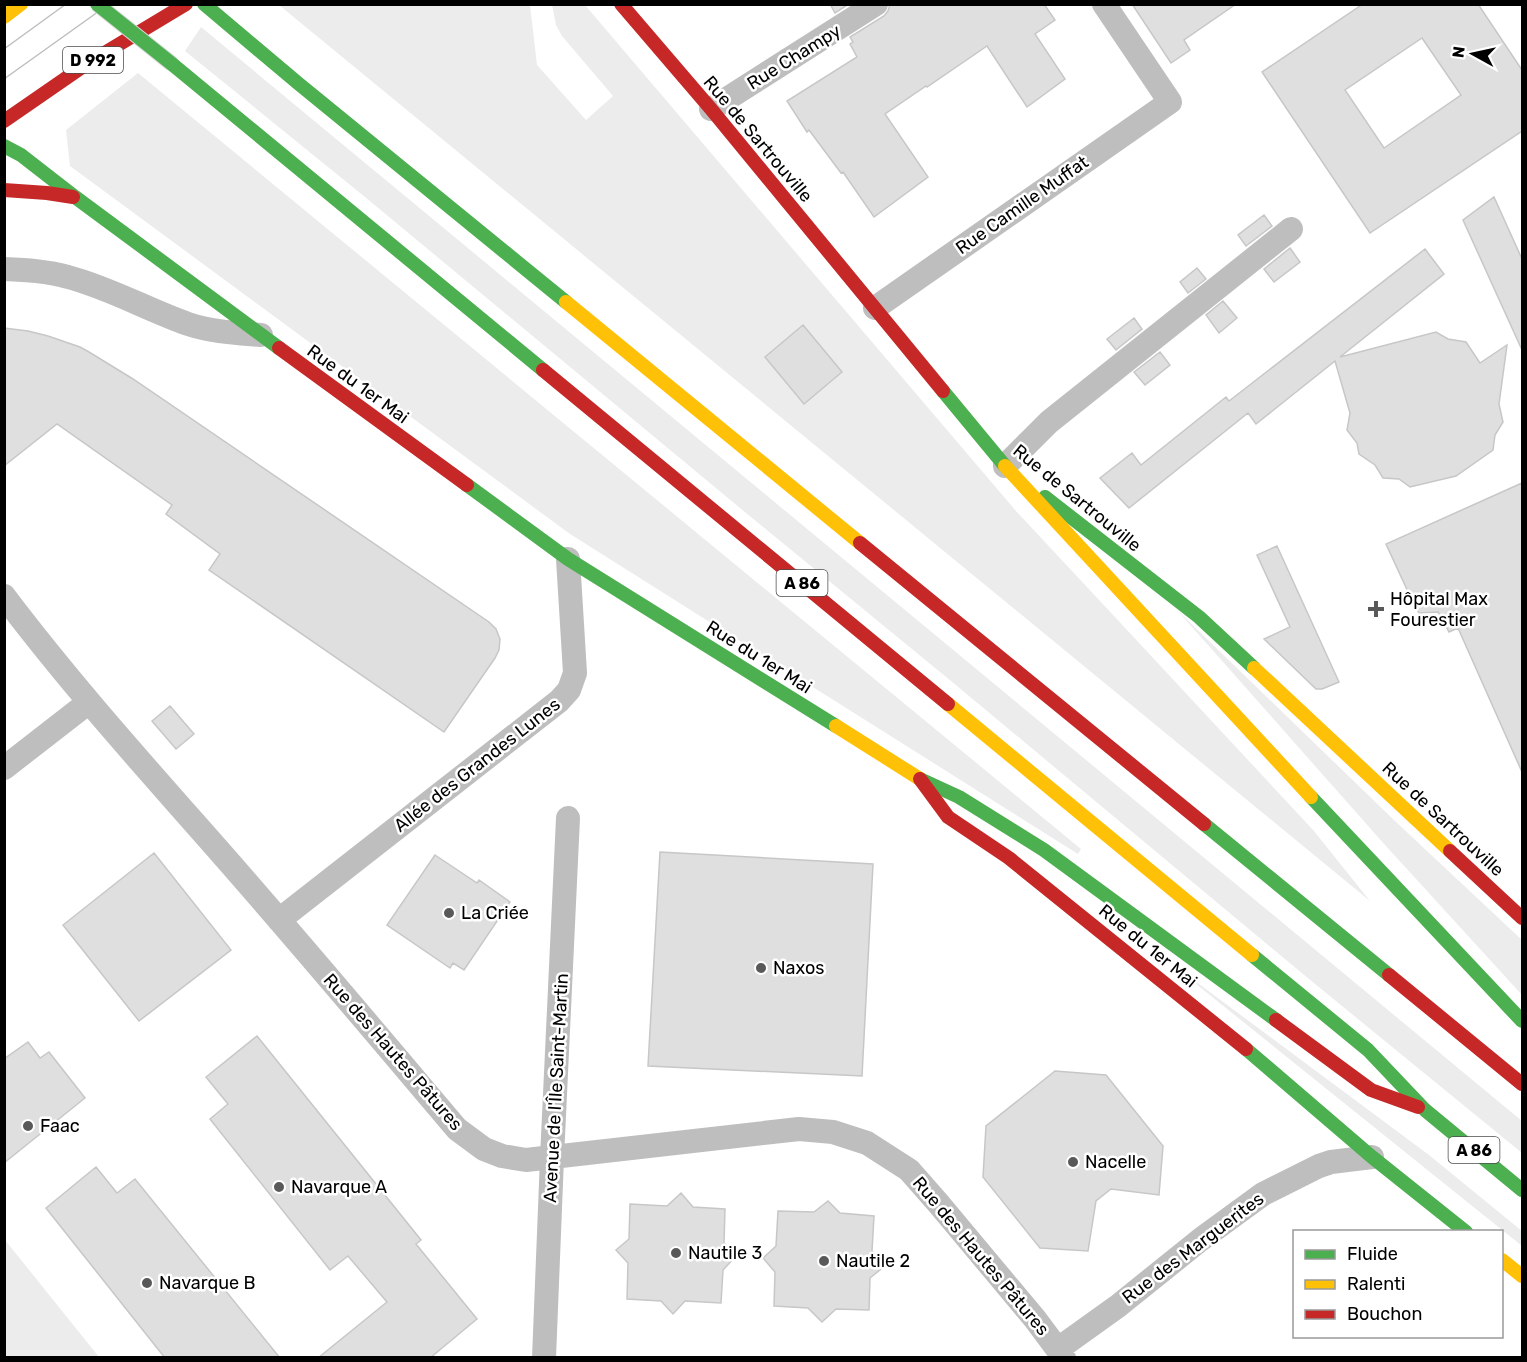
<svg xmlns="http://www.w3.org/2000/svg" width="1527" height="1362" font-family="Rubik,sans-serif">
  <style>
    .green { fill: #ececec }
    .building { fill: #dfdfdf; stroke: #c7c7c7; stroke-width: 1.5; fill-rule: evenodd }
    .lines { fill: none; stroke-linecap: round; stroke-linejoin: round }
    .street { stroke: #bebebe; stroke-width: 24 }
    .fast { stroke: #4caf50; stroke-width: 14 }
    .slow { stroke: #ffc107; stroke-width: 14 }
    .jam { stroke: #c62828; stroke-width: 14 }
    .tram { stroke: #bebebe; stroke-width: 1.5 }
    .fast-bridge-casing { stroke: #dbdbdb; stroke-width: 16; stroke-linecap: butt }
    .fast-bridge { stroke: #4caf50; stroke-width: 14 }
    .poi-dot { fill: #595959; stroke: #fff; stroke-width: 2 }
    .labels { text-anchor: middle; stroke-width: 5; stroke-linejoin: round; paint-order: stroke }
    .shield { fill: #fff; stroke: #4c4c4c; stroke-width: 1.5 }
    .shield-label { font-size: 16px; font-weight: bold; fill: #000 }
    .street-label { font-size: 18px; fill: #000; stroke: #fff }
    .poi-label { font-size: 18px; fill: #000; stroke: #fff; text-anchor: start }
  </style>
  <rect width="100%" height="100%" fill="#fff"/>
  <path class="green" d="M279,5H530L537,65L586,120L613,96L562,36L556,25L552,5H585L1016,511L1114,616L1314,831L1370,901Z
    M201,27L1522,1121V1153L1309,979L951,681L740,508L365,197L185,51Z
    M138,73L1081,849L1078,854L570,534L70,166L66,130Z
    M1177,610L1395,821L1522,940V995L1385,845Z
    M1160,955L1429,1155L1522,1231V1246Z
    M4,1240H5L99,1357H5Z"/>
  <path class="building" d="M830,4H849L835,13Z
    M890,4H1044L1055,20L1035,34L1065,79L1027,107L987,46L927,87L926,86L885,114L928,177L874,217L843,172L841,173L809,130L807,132L787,101L857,57L850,44L853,42L850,37L884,16L888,11Z
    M1132,4H1236L1184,40L1190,50L1171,63Z
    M1363,4H1478L1522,70V131L1370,233L1262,72ZM1422,38L1461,95L1384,148L1345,90Z
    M1494,197L1522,259V350L1463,220Z
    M1264,215L1272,226L1246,246L1238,235Z
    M1290,248L1300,262L1274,282L1264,269Z
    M1425,249L1444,274L1340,357L1436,332L1448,339L1466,342L1480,363L1507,345L1499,404L1503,422L1495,435L1493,450L1456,476L1410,487L1399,479L1383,478L1375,465L1359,454L1357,443L1347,430L1350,413L1335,361L1256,424L1248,413L1129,508L1100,478L1132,453L1141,465L1226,397L1229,401Z
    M1197,268L1206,279L1188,293L1180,282Z
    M1223,301L1237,318L1219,333L1206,315Z
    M1134,318L1142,329L1116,350L1107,339Z
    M803,325L842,372L804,404L765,357Z
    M4,328L28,331L48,336L80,347L89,352L133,379L489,622L496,629L500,639L499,650L495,658L444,732L209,570L220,554L166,514L172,505L57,424L4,466Z
    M1160,352L1170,365L1145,385L1134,372Z
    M1522,483V772L1458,628L1449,632L1438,612L1419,613L1415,607L1386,544Z
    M1277,546L1339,682L1322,689H1316L1264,639L1290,627L1257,555Z
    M170,706L194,734L176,749L152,721Z
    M660,852L873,864L862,1076L648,1066Z
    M154,853L231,950L139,1021L63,925Z
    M435,855L477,883L479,880L510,902L464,970L453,963L450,968L387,925Z
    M257,1036L421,1240L416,1244L477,1319L430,1358H318L387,1302L348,1256L330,1270L210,1119L228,1104L206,1077Z
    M28,1042L40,1058L49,1052L85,1098L4,1163V1059Z
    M1055,1071L1106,1075L1163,1146L1159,1195L1111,1189L1096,1201L1088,1251L1040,1248L983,1177L986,1126Z
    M96,1167L117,1193L135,1179L280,1358H165L46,1208Z
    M681,1193L693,1207L725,1209L724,1243L736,1256L723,1270L721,1303L685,1301L673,1314L661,1301L627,1299L628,1263L616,1250L629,1239L630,1204L667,1206Z
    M828,1201L840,1213L874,1216L872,1251L886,1265L870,1278L869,1310L836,1309L822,1322L808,1308L774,1306L775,1272L763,1258L776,1246L778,1211L814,1212Z"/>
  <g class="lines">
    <path class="street" d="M711,109L876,4
      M4,269C26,270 47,271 68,277C110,288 148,310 188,324C212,332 237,333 261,335
      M875,308L1170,102L1104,4
      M1005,466L1049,422L1291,229
      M4,596C72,686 147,769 221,853C301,944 379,1037 457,1129L484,1149L502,1156L526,1160L799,1129L833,1132L867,1143L909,1170L938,1203L1035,1319L1064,1358
      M4,768L89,702
      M279,920L559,701L569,690L575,673L568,559
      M1058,1349L1118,1306L1200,1240L1263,1194L1319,1166L1331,1162L1372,1157
      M544,1358L552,1158L568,818"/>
    <path class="fast" d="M204,4L299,84L566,302
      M172,64L543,370
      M4,146L21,155L75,197L279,348
      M943,391L1005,466
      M467,485L568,559L836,726
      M1045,497L1199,617L1254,668
      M920,779L959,797L1044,850L1276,1020
      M1311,797L1522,1021
      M1204,824L1389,975
      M1252,955L1368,1050L1425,1110L1522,1190
      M1246,1049L1372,1157L1466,1232"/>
    <path class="slow" d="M4,17L21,4
      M566,302L860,543
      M1005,466L1311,797
      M1254,668L1450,851
      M948,704L1252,955
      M836,726L920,779
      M1502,1260L1522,1276"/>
    <path class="jam" d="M621,4L711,109L943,391
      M4,121L88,63L186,4
      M4,190L47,193L73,197
      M279,348L467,485
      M543,370L948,704
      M860,543L1204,824
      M920,779L948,817L1009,858L1246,1049
      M1450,851L1522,918
      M1389,975L1522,1084
      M1276,1020L1371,1090L1418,1107"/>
    <path class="tram" d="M4,49L66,4
      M4,79L109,4"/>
    <defs>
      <path id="fast-bridge" d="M97,4L172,64"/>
    </defs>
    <use href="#fast-bridge" class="fast-bridge-casing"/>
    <use href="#fast-bridge" class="fast-bridge"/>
  </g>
  <g class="poi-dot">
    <path d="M1373 600h6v6h6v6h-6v6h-6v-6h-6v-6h6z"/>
    <circle cx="449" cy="913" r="6"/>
    <circle cx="761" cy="968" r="6"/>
    <circle cx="28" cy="1126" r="6"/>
    <circle cx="1073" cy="1162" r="6"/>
    <circle cx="279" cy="1187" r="6"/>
    <circle cx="676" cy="1253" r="6"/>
    <circle cx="824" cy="1261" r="6"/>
    <circle cx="147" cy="1283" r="6"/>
  </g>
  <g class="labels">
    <g class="shield">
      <rect x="63" y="47" width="60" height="26" rx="4.5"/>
      <rect x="776.5" y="570" width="51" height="26" rx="4.5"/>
      <rect x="1448.5" y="1137" width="51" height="26" rx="4.5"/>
    </g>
    <g class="shield-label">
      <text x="93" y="66">D 992</text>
      <text x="802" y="589">A 86</text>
      <text x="1474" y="1156">A 86</text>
    </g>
    <g class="street-label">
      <text transform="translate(794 57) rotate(-32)" y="6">Rue Champy</text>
      <text transform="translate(758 139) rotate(50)" y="6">Rue de Sartrouville</text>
      <text transform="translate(1022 205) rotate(-35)" y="6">Rue Camille Muffat</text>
      <text transform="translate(358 384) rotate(36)" y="6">Rue du 1er Mai</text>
      <text transform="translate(1077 498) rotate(39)" y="6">Rue de Sartrouville</text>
      <text transform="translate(759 657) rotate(32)" y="6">Rue du 1er Mai</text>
      <text transform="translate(477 765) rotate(-38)" y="6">Allée des Grandes Lunes</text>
      <text transform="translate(1443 819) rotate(43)" y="6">Rue de Sartrouville</text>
      <text transform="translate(1148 946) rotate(39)" y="6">Rue du 1er Mai</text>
      <text transform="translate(393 1052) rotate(49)" y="6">Rue des Hautes Pâtures</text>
      <text transform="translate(556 1088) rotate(-87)" y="6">Avenue de l'Île Saint-Martin</text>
      <text transform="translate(1193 1248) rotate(-37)" y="6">Rue des Marguerites</text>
      <text transform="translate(981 1256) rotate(50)" y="6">Rue des Hautes Pâtures</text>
    </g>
    <g class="poi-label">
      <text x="1390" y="605">Hôpital Max<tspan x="1390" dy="21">Fourestier</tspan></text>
      <text x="461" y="919">La Criée</text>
      <text x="773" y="974">Naxos</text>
      <text x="40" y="1132">Faac</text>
      <text x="1085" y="1168">Nacelle</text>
      <text x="291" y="1193">Navarque A</text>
      <text x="688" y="1259">Nautile 3</text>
      <text x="836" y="1267">Nautile 2</text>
      <text x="159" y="1289">Navarque B</text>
    </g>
  </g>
  <rect width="1527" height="1362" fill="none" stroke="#000000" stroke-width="12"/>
  <rect x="1293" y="1230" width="210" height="108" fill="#ffffff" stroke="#999999" stroke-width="1.5"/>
  <rect x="1305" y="1250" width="30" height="9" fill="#4caf50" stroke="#999999" stroke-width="1.5"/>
  <text x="1347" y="1260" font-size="18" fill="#000000">Fluide</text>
  <rect x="1305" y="1280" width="30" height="9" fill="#ffc107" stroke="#999999" stroke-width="1.5"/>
  <text x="1347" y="1290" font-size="18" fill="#000000">Ralenti</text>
  <rect x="1305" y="1310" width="30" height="9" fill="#c62828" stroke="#999999" stroke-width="1.5"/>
  <text x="1347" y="1320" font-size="18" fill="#000000">Bouchon</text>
  <g transform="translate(1473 54) rotate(278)" stroke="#ffffff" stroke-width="4.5" paint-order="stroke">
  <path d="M0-4.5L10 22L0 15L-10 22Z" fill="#000000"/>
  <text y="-9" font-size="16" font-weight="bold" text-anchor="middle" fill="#000000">N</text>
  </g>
</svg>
